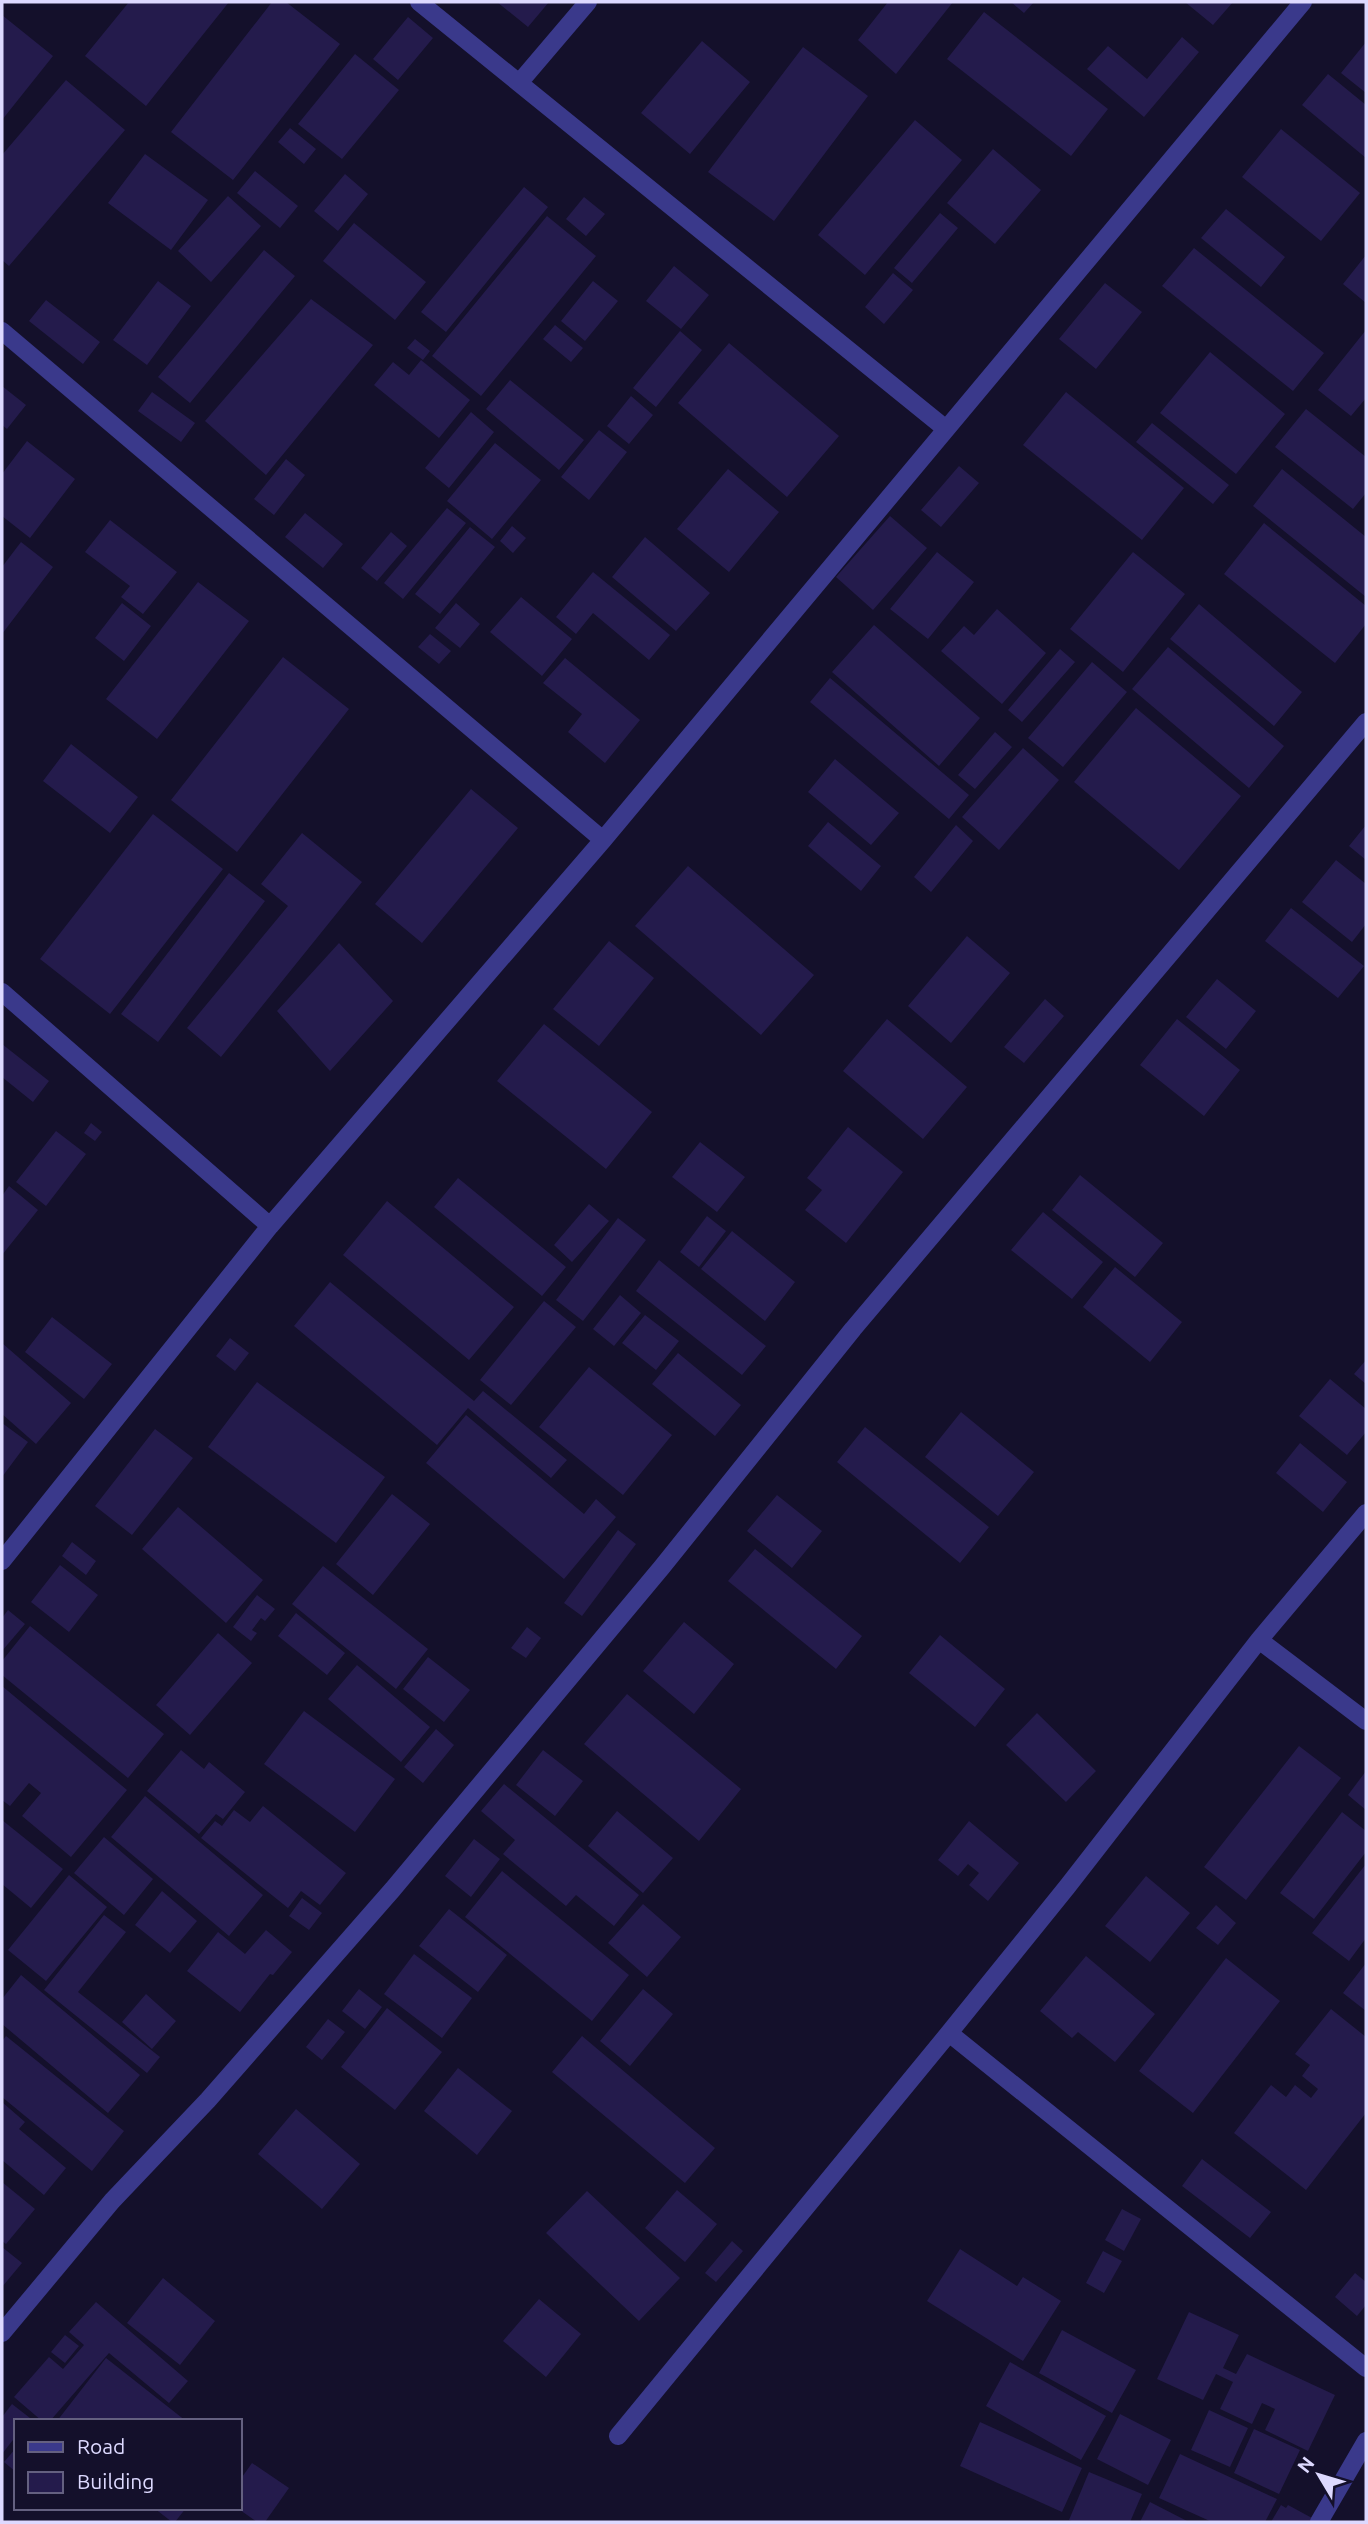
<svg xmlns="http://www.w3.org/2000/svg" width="1368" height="2524" font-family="Ubuntu,sans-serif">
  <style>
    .building { fill: #241b4c }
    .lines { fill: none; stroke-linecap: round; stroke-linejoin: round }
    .street { stroke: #3a398b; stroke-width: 18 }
  </style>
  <rect width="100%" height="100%" fill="#14102b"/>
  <path class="building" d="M129,2H229L146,106L85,56Z
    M272,2H286L340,44L233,180L171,132Z
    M497,2H549L528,27Z
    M888,2H953L896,74L858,40Z
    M1011,2H1034L1024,13Z
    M1185,2H1233L1213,25Z
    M984,12L1108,109L1071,156L947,59Z
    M2,15L53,56L2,120Z
    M408,17L433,38L398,80L373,59Z
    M1182,37L1199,52L1144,117L1087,69L1108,46L1147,79Z
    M702,41L750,82L690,154L641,113Z
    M1366,42V93L1341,73Z
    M803,47L868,96L774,221L708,172Z
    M355,54L399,90L342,159L298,124Z
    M1328,74L1366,105V158L1302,105Z
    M66,80L125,130L9,266L2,260V155Z
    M915,120L962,160L865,275L818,235Z
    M290,128L316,149L304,164L278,142Z
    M1281,129L1360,193L1321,241L1242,177Z
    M993,149L1041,190L995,244L947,203Z
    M145,154L208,200L171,250L108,203Z
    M255,171L298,206L280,228L237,193Z
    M345,174L368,194L338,231L314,211Z
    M524,187L548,207L446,332L421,312Z
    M228,196L261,226L211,282L178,251Z
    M584,197L605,214L586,236L566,219Z
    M1226,209L1285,257L1261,287L1201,238Z
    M940,213L958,228L912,283L894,268Z
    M547,216L596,256L481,396L432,356Z
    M354,223L426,282L395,320L323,261Z
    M1194,248L1324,353L1293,391L1162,286Z
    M264,250L295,276L190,403L158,377Z
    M1366,255V303L1343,284Z
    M674,266L709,295L681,329L646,301Z
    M893,273L913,290L884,324L865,307Z
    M158,281L191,306L147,365L113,340Z
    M593,281L618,301L585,341L561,321Z
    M1105,283L1142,312L1096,369L1059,339Z
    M311,299L373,345L266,475L205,421Z
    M46,300L100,342L83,364L29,321Z
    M555,325L583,348L571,362L543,339Z
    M1366,330V398L1351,416L1318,390Z
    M680,331L702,350L656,407L633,388Z
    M415,339L430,351L423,360L407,348Z
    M729,343L839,436L787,497L678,403Z
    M1210,352L1285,414L1236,474L1160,413Z
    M421,360L470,400L439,438L374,385L393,362L409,375Z
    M510,380L584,440L559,470L486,409Z
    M2,386L26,405L7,429L2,425Z
    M152,392L195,423L181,442L138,411Z
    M1066,392L1184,488L1142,540L1023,445Z
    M631,396L653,415L629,444L607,426Z
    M1306,409L1366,457V493L1353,509L1275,447Z
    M471,412L494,432L449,488L425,468Z
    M1152,423L1229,485L1213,504L1136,442Z
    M599,430L627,452L589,500L561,477Z
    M27,441L75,479L30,538L2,516V474Z
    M495,443L541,480L492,539L447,501Z
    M286,459L305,475L274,515L254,499Z
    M959,466L979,483L941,527L921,510Z
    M728,469L779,512L729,572L677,529Z
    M1282,469L1366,537V597L1253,506Z
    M447,508L466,523L403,599L384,583Z
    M305,513L343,544L323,568L285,537Z
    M890,516L927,548L873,610L836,577Z
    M110,520L177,572L143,614L121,597L130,586L85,552Z
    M1264,523L1366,606V624L1335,663L1224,574Z
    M512,526L526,538L513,553L500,541Z
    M470,527L495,547L440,614L415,594Z
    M391,532L407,546L377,581L361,568Z
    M645,537L710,593L676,631L612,577Z
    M21,542L53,567L2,634V567Z
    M937,552L974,582L928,639L890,609Z
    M1133,552L1185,594L1123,672L1070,629Z
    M593,572L670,635L649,660L593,613L576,634L556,617Z
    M198,582L249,621L157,739L106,699Z
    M521,597L572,639L542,676L490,632Z
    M122,603L151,626L124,661L95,638Z
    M456,603L480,624L460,648L435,628Z
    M1199,604L1302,692L1274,726L1170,639Z
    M997,609L1046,653L1002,704L941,651L964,626L974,635Z
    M874,625L980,718L939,766L832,672Z
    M430,634L451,651L439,664L418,647Z
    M1168,647L1284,746L1249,788L1132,689Z
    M1060,649L1075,662L1022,722L1008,710Z
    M283,657L349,709L237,852L171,800Z
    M565,658L640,720L605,763L568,732L582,714L543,683Z
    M1092,662L1127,692L1063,767L1028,738Z
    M830,678L969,795L949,819L810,702Z
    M1136,708L1241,796L1179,870L1074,782Z
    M995,732L1012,747L975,789L958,775Z
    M71,744L138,797L110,833L43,781Z
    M1023,748L1059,780L999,850L962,817Z
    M835,759L899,813L871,845L808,792Z
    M471,789L518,828L422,943L375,904Z
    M153,814L223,869L110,1014L40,959Z
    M828,822L881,866L861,891L808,846Z
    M956,825L973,841L931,892L914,877Z
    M1366,825V860L1349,846Z
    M302,833L362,882L221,1057L187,1028L288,906L261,884Z
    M1336,860L1366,884V924L1352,942L1302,902Z
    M688,866L814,975L761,1035L635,926Z
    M229,873L265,901L158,1042L121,1014Z
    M1291,908L1364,966L1338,998L1265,941Z
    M967,936L1010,973L951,1043L908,1006Z
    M609,941L654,978L599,1046L553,1009Z
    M339,943L393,1001L330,1071L277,1011Z
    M1217,979L1256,1011L1226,1049L1186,1017Z
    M1045,999L1064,1016L1024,1063L1004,1047Z
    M887,1019L967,1087L923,1139L843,1071Z
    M1177,1019L1240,1070L1204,1116L1140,1065Z
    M544,1024L652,1112L606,1169L497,1081Z
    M2,1044L49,1081L33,1102L2,1077Z
    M91,1123L102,1132L95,1141L84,1133Z
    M848,1127L903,1172L846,1243L805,1210L822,1190L807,1178Z
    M56,1131L86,1154L46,1206L16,1182Z
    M700,1142L745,1177L717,1212L672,1177Z
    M1080,1175L1163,1243L1135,1277L1052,1210Z
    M458,1178L566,1267L542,1296L434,1207Z
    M9,1186L38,1210L2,1255V1196Z
    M387,1201L514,1307L469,1360L343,1255Z
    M589,1204L609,1221L572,1262L554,1245Z
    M1043,1212L1103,1262L1072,1299L1011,1250Z
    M707,1216L726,1231L699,1267L680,1252Z
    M618,1218L646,1240L583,1321L556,1300Z
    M732,1231L795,1282L765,1321L701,1269Z
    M659,1260L766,1346L742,1375L636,1291Z
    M1115,1267L1182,1322L1150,1362L1083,1307Z
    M330,1282L474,1401L483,1391L567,1460L551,1478L468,1408L437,1445L294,1326Z
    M620,1295L641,1313L614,1346L593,1329Z
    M544,1301L576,1327L511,1405L480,1380Z
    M645,1315L679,1341L656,1370L622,1343Z
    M52,1317L112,1364L84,1399L25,1352Z
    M230,1338L249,1353L235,1371L216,1356Z
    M2,1343L71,1403L36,1444L2,1414Z
    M678,1353L741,1405L715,1436L652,1384Z
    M1366,1360V1384L1354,1374Z
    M589,1367L672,1435L623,1495L539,1427Z
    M1330,1379L1366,1409V1432L1347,1455L1299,1416Z
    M257,1382L385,1477L336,1543L208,1447Z
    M961,1412L1034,1472L998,1516L925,1457Z
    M466,1415L584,1514L596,1499L616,1517L564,1579L426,1463Z
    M2,1423L28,1442L2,1477Z
    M865,1427L989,1527L960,1563L837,1462Z
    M155,1429L193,1458L132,1535L95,1506Z
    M1300,1443L1347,1482L1323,1512L1276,1473Z
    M392,1494L430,1524L373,1595L336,1564Z
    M777,1495L822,1531L792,1568L747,1531Z
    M178,1507L263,1580L226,1623L142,1549Z
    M618,1530L636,1544L582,1616L564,1603Z
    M72,1542L96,1561L86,1575L62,1556Z
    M755,1549L862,1636L836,1669L728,1581Z
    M60,1565L98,1595L69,1632L31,1602Z
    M323,1566L428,1649L396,1689L292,1604Z
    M257,1595L275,1609L265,1621L261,1618L252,1630L257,1633L251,1641L233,1627Z
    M8,1610L25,1624L2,1651V1618Z
    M296,1613L345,1653L327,1675L278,1636Z
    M684,1622L734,1664L694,1714L643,1671Z
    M30,1626L164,1734L128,1778L2,1675V1661Z
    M527,1627L541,1638L526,1658L511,1648Z
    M218,1633L252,1663L190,1735L156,1705Z
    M940,1635L1005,1689L975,1727L909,1673Z
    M428,1657L470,1690L444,1722L403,1689Z
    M357,1665L430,1727L401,1762L328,1699Z
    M2,1686L127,1790L71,1857L22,1816L41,1793L29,1783L10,1806L2,1800Z
    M627,1694L741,1789L699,1841L584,1744Z
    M304,1711L395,1779L355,1832L264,1764Z
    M1037,1713L1096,1771L1066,1802L1006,1745Z
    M436,1729L454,1745L423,1783L404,1767Z
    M1299,1746L1341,1778L1246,1900L1204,1867Z
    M181,1750L204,1769L209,1762L245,1792L223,1819L216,1814L199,1834L147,1791Z
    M543,1750L583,1781L555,1816L516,1785Z
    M1366,1771V1810L1348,1795Z
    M504,1784L639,1895L614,1926L576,1895L566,1906L503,1854L515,1840L481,1811Z
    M145,1796L263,1895L229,1936L111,1837Z
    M263,1806L346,1873L320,1905L301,1891L288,1908L201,1838L215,1821L222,1826L234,1810L250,1822Z
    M617,1811L673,1858L643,1893L588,1846Z
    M1342,1812L1366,1831V1852L1314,1919L1280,1893Z
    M2,1820L63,1869L31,1908L2,1884Z
    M969,1821L1019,1863L988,1901L969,1885L979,1873L968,1864L958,1876L938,1860Z
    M104,1837L153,1879L124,1915L74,1873Z
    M474,1839L500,1859L471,1897L445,1876Z
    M1366,1864V1938L1349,1961L1312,1933Z
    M502,1871L629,1975L592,2021L465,1917Z
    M69,1875L107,1907L46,1981L8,1950Z
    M1146,1876L1190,1913L1150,1962L1105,1926Z
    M162,1891L197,1921L170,1953L135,1925Z
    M302,1898L322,1913L309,1930L289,1916Z
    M643,1904L681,1937L647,1977L608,1943Z
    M1216,1905L1236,1923L1218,1945L1196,1928Z
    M449,1909L507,1955L478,1992L419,1946Z
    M104,1915L126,1932L78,1992L160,2057L147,2073L44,1990Z
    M266,1930L292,1952L273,1975L270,1974L240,2012L187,1971L218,1932L245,1954Z
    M414,1954L472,1998L442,2038L384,1994Z
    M1086,1956L1155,2014L1115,2062L1078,2032L1072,2038L1040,2011Z
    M1226,1958L1280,2001L1193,2113L1139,2071Z
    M1366,1963V2011L1343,1993Z
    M21,1975L140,2075L108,2113L2,2024V1999Z
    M359,1989L382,2007L365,2029L342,2011Z
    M643,1989L673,2014L630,2066L600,2041Z
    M146,1994L176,2021L152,2049L122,2022Z
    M387,2008L442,2052L395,2110L341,2067Z
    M1331,2009L1366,2037V2113L1306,2190L1234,2133L1271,2085L1286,2097L1295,2085L1311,2098L1318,2089L1302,2076L1310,2065L1295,2054Z
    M328,2019L345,2032L322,2060L306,2047Z
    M6,2036L124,2131L92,2171L2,2097V2041Z
    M582,2036L715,2148L685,2183L552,2072Z
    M458,2068L512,2111L477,2155L424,2111Z
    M2,2102L25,2122L19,2129L66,2168L44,2195L2,2160Z
    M296,2109L360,2164L322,2209L258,2154Z
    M1202,2159L1271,2212L1250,2238L1182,2186Z
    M2,2182L35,2209L6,2244L2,2241Z
    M677,2190L717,2224L685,2262L645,2228Z
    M587,2191L680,2278L639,2321L546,2233Z
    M1122,2209L1141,2219L1124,2251L1105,2240Z
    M732,2241L743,2251L716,2282L705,2273Z
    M2,2247L22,2263L2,2287Z
    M960,2249L1017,2286L1023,2277L1061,2301L1023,2361L927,2301Z
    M1103,2251L1122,2261L1104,2293L1086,2283Z
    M1355,2273L1366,2282V2305L1357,2316L1335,2297Z
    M163,2278L215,2321L180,2365L127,2323Z
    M539,2299L581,2334L546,2377L503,2341Z
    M96,2302L188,2381L169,2403L109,2353L50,2421H42L14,2397L49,2357L63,2369L84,2345L69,2332Z
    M1189,2312L1239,2335L1223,2368L1236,2374L1247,2354L1335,2395L1308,2451L1265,2430L1275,2409L1262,2403L1252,2424L1220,2409L1233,2382L1216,2374L1203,2400L1157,2379Z
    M1062,2330L1136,2370L1112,2413L1039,2373Z
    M65,2335L79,2346L65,2363L51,2352Z
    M106,2358L186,2421H57Z
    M1010,2362L1106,2416L1081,2460L986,2406Z
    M12,2404L30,2418L28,2421H16V2436L2,2454V2417Z
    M1209,2410L1248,2428L1230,2467L1191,2450Z
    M1120,2414L1171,2440L1148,2485L1097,2459Z
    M980,2422L1082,2468L1062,2512L960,2466Z
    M1254,2429L1300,2450L1279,2494L1234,2473Z
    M16,2448V2472L4,2462Z
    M1180,2454L1277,2499L1265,2522H1212L1159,2498Z
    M252,2463L289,2488L265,2522H257L240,2510V2480Z
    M1089,2472L1142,2494L1130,2522H1074L1069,2520Z
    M1150,2502L1189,2522H1140Z
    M1281,2505L1286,2508L1288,2505L1312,2518L1310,2522H1271Z
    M154,2508H186L175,2522H172Z"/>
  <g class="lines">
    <path class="street" d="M419,2L946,429
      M519,83L588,2
      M2,331L603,840
      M2,992L270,1226
      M2,1561L270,1226L603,840L1303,2
      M1259,1640L1366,1721
      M949,2033L1366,2368
      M2,2333L112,2201L208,2100L393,1889L662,1567L853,1329L1366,722
      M618,2436L949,2033L1067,1887L1259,1640L1366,1513
      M1319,2522L1366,2441"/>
  </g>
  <rect width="1368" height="2524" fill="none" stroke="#ddd9ff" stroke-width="7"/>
  <rect x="14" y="2419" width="228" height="91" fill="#14102b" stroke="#646080" stroke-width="2"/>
  <rect x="28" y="2442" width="35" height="10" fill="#3a398b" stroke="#646080" stroke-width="2"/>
  <text x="77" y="2454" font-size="21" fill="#ddd9ff">Road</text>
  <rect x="28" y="2472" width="35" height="21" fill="#241b4c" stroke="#646080" stroke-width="2"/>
  <text x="77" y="2489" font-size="21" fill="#ddd9ff">Building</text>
  <g transform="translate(1319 2475) rotate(308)" stroke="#14102b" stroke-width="5" paint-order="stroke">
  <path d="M0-5L12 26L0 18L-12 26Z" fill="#ddd9ff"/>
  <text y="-10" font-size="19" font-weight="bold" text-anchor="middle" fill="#ddd9ff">N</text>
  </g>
</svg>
